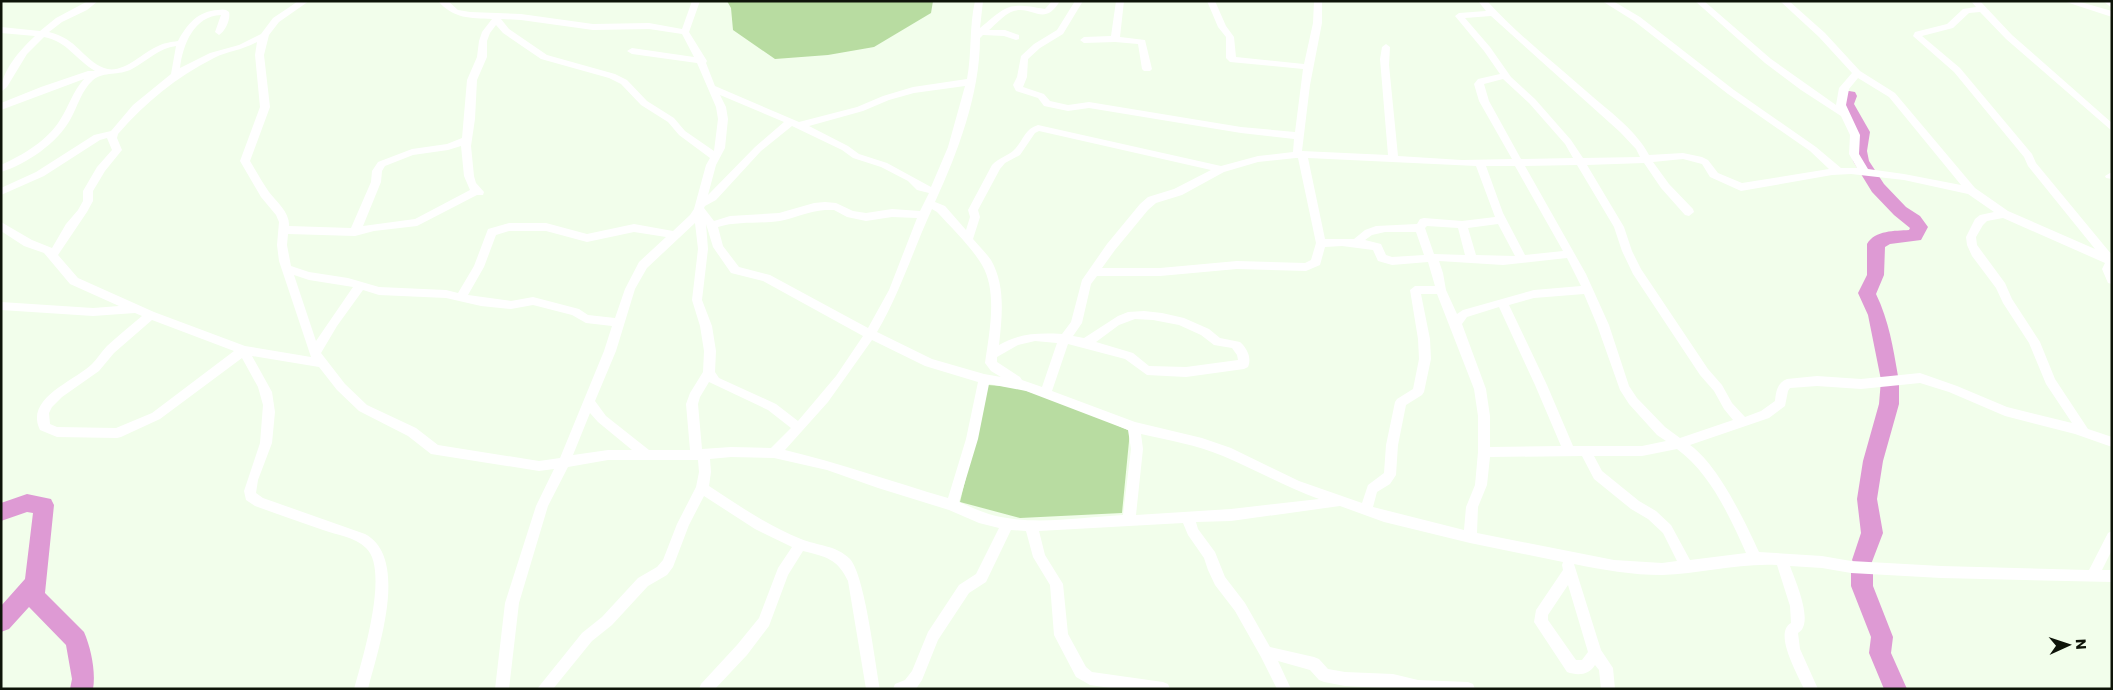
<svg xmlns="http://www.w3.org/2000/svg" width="2113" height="690" font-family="Poppins,sans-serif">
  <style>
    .green { fill: #b8dca1 }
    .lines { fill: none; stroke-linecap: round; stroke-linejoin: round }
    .river { fill: #de9ad4; fill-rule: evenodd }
    .street { fill: #fff; fill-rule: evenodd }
  </style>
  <rect width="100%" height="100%" fill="#f2feeb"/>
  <path class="green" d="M727,1H933L931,13L874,47L828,55L775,59L733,30L731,8Z
    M988,385L1015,387L1083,410L1130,431L1122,513L1020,518L960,502Z"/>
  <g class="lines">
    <path class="river" d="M1849,91L1855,92L1857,96L1854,104L1870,132L1867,151L1869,161L1884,184L1906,207L1920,216L1928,227L1921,240L1890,244L1885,247L1884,275L1876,294C1889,321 1893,347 1898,376L1896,378L1899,383V404L1883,461L1877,499L1883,533L1870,567L1873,572V586L1893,637L1891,653L1907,689H1884L1869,653L1871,637L1851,586V572L1855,565L1852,560L1861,533L1857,499L1863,461L1879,404L1881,380L1868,315L1858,293L1867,275V244C1875,230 1895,231 1909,230L1910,228L1894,215L1872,192L1853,161L1851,151L1854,132L1838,104L1843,92Z
      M27,494L51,499L54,505L45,593L84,632C91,648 96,672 93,689H70L72,679L66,645L29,607L9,629L1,632V606L25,579L33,513L27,512L1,521V503Z"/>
    <path class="street" d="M88,1H98L87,10L62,22L49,32C78,39 82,59 104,68C122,75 141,54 156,47C163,43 171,42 178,41C187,24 198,11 218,10C223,9 226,9 229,12C231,19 225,32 219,35L215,32L221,15C194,16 183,44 180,68L210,53L239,45L261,34L273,18L291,6L298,1H309L279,22L269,35L264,55L270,107L250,161C256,171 262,182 269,192C277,202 290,213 289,226L351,228L371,182L372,171L378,162L412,149L447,144L462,138L467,80L477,57L479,41L482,32L492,19C470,18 454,19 438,1H448L458,10L470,12L521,14L593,24L649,23L682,29L692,1H700L689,32L707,61L706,63L715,86L799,122L857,107L883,96L913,87L967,79C972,53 969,27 975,1H983L980,28C1008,5 1007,2 1045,9L1052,1H1060C1043,29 1032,3 1011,12C1004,15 996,24 989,30H1005L1019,35V39L1016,40L1004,36L983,35L980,38C980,94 958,152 935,202L945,206L966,230L970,217L968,210L992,165C999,158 1007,156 1013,151C1023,142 1024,129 1038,125L1221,166L1258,156L1293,152L1294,139L1241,133L1089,108L1068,111L1044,106L1038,98L1016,91L1013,85L1017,77L1021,56L1034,44L1057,30L1075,1H1083L1063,34L1040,48L1028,59L1027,77L1023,87L1044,94L1050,101L1068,105L1089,102L1241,127L1295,132L1303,69L1230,62L1226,58V37L1218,27L1207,1H1215L1226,26L1234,37L1236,57L1304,64L1313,23L1314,1H1322V23L1310,85L1302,151L1388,155L1380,59L1382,47L1386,44L1390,47L1389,65L1398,156L1462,160L1512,159L1479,101L1474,84L1478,79L1500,74L1484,51L1455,16L1459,13L1486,11L1478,1H1487C1519,36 1558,66 1593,97C1613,114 1637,132 1649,155L1683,153L1702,157L1708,160L1718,173L1742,183L1829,169L1810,151L1728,94L1634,21L1602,1H1613L1640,17L1734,90L1816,147L1841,168H1857L1849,154L1850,135L1841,116L1801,90L1765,63L1695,1H1704L1771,59L1836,105L1839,88L1852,73L1819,37L1780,1H1789L1825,33L1860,71L1895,93L1975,188L2008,211L2095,249L2028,166L2024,157L1954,72L1913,36L1915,32L1947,24L1963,9L1976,7L1971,1H1980L2012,35L2112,123V131L2006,39L1980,12L1969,13L1953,28L1922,36L1960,68L2032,154L2036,163L2112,255V284L2108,283L2102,269L2105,263L2003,218L1987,221L1983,225L1976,237L1977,245L2005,283L2012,299L2040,342L2055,379L2088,429L2112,437V447L2075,434L2005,416L1949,392L1920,383L1861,389L1817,386L1790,388L1788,391L1785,406L1769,418L1690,445C1719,466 1744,520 1759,552L1822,556L1851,561L1941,566L2089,570L2108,533L2112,531V550L2102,570H2112V582L1941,578L1851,573L1822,568L1790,566C1795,580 1815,624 1798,633L1800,649L1818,689H1804C1798,675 1773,633 1791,623L1790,606L1777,565C1738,563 1700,574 1662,575C1632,575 1603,570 1574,564L1601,650L1613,668L1615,689H1601L1599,670L1595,665C1589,675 1578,676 1567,672L1534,622L1536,610L1563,570L1562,565L1563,562L1470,543L1384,522L1340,506L1231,521L1196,522L1198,529L1215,552L1225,577L1245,603L1270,647L1314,657L1319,659L1328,669L1345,672L1393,674L1418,680L1468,682L1473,684L1475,689H1397L1345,686L1324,682L1319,680L1310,670L1278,661L1291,689H1277L1261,657L1235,611L1215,585L1208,570L1204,558L1188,535L1183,523L1039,531L1045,555L1063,584L1068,634L1086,667L1092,672L1163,682L1168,684L1170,689H1117L1090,685L1076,677L1054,635L1050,585L1033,557L1026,531L1011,530L986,582L969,593L938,640L922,680L916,689H893L895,684L905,680L912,671L928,632L959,585L976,574L999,528L979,523L949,510L878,488L827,470L774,458L731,457L710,459L711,472L709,486C738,505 768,526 801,539C818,546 836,545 850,559C865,576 875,663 880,689H866L848,581C837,558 826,557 803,551L788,575L769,626L747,655L715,689H699L701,684L737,645L759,618L778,568L792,547L755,529L704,496L689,525L673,567L667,575L648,586L612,625L592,641L553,689H537L582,633L602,617L638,578L657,567L663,560L677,524L696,487L699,472L698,460H608L568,467L548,506L519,603L509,689H495L505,603L536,506L554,469L539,471L431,454L408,436L359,411L337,390L319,367L252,356L272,392L275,412L272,443L258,480L256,493L263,498L365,534C410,558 378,649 368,689H354C362,660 390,570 366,548C355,537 337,535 323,530C300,522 277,514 255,506L246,500L244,491L260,443L263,405L258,387L242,358L160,419L121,437L117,438L57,437L40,430C24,398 75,381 92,364C97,359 101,352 107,346C118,336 130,326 142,316L135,313L93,316L1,310V302L93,308L119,306L70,284L44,253L24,246L1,231V222L32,240L52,248L66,224L78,210L83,201V191L97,167L112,150L107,138L100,140L44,176L1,195V188L36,172L94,135L111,131L133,105L171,74L176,46C159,48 147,61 132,69C119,76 104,71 93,80C81,91 78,106 70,120C57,143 27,164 1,172V165C23,155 48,140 60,120C69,106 73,91 84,79L1,110V103L41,87L88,71H95C76,60 67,41 44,37L27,54L7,87L1,92C1,71 20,50 35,36L1,33V27L40,31L56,18ZM1491,16L1620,132L1636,149L1640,157L1583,158L1571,140L1535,99L1511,77L1490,47L1465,18ZM501,19L521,20L593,30L649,29L682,34L694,57L632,48L627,51L632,54L697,63L716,107L718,119L714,151L685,131L674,118L647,101L627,80L615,74L547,55L509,29ZM496,25L503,33L541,59L609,78L621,84L641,105L668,122L679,135L710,158L706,165L694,209L690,215L673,231L634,224L587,234L546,223H509L488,229L474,266L458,293L446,290L379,287L348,278L309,272L291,266L287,245L288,234L355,236L374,231L417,226L477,195H483L484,192L476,183L474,176L471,146L475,119L477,80L487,57V41L490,33ZM257,42L255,55L260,107L240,161L261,197L276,215L279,222L277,245L279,261L311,357L245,346L154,312L78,278L58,255L87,212L93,201V191L105,171L122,150L117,138L118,134C146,102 176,77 214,58C228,51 243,50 257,42ZM1858,78L1889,97L1961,185L1904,174L1868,169L1859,154L1860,135L1846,105L1849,89ZM1503,79L1529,103L1565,144L1573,158L1521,159L1489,101L1484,84ZM965,86L948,147L931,187L887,163L859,154L848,146L809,126L863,111L889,100L914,93ZM720,95L784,122L755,147L708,195L716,165L725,148L728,119L726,107ZM792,126L842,150L853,158L881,167L908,181L917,190L929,193L920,211L892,209L866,213L853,211L836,203L825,202L814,203L779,213L730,216L714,221L704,208L705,206L716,200L761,151ZM1039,131L1211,170L1174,189L1148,197L1140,204L1107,244L1082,280L1071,322L1062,334C1038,333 1020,333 999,345C1002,317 1006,286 991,260C986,253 979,246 973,239L980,217L978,210L1000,169L1005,163L1020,155L1035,133ZM461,146L464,176L470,190L415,219L363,226L381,182L382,171L385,166L413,155L448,150ZM1296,158H1298L1316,243L1311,260L1305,263L1237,261L1160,268H1102L1115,250L1148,210L1156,203L1182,195L1224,172L1258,162ZM1308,158L1476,166L1495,217L1462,221L1424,218L1420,219L1417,224L1376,226L1365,230L1354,239H1325ZM1683,159L1702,164L1710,177L1741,191L1832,175L1851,174L1904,180L1968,194L1994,212L1980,215L1975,219L1966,237L1967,245L1972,256L1996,288L2003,303L2029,343L2046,384L2072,423L2007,407L1957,386L1920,373L1861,379L1817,376L1787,379C1777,383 1776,392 1775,401L1761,411L1745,417L1732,403L1722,385L1708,369L1641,269L1632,251L1624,227L1587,165L1644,163L1661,188L1685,215L1689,216L1694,212L1693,209L1669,184L1653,162ZM1577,165L1614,227L1622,251L1633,274L1700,375L1714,391L1724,409L1733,420L1680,438L1665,427L1637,398L1629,386L1609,325L1586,274L1525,166ZM1486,166H1515L1563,251L1525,255L1503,213ZM932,209L937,212C950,226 973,249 982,265C998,292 989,334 985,363L991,371L1001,377L984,374L932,359L877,332C900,293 914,248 932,209ZM825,210H834L847,217L866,221L892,217L917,218L889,290L868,328L770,275L739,267L723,246L718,227C738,221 759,224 780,221C795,218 809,211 825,210ZM695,223L698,249L692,300L700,326L704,351L703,372L690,393L686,404L690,450H649L606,416L595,401L616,351L635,289L647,268ZM706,224L713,247L731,273L763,281L863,336L836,376L798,421L776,404L719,378L715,372L716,351L712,326L702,300L708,249ZM1498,224L1515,256L1476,255L1468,228ZM1427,226L1458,228L1465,255L1434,254L1425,228ZM509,231H546L587,242L634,232L666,237L639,262L625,289L615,318L588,315L579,309L533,297L511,301L468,295L484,267L496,235ZM1385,232H1416L1424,255L1392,257L1386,255L1381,244L1365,240L1372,235ZM1342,246L1373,250L1378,261L1392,265L1428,262L1435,286H1415L1410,290L1418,339L1419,359L1413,389L1397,399L1395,402L1386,445L1384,473L1368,485L1362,503L1299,481L1231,448L1202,438L1135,422L1052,391L1068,344L1125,359L1147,375L1186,377L1244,369L1248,367C1252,358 1247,348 1240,342L1220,338L1209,329L1184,318L1162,313L1144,311L1128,312L1118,316L1084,338L1073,336L1082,323L1091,284L1097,276H1160L1237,269L1306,271L1320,265L1325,247ZM1567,258L1581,286L1534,290L1463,310L1457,314L1446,290L1443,273L1439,261L1503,265ZM294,275L309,280L353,287L316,341ZM363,290L379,295L446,298L481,306L511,309L533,305L572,315L586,323L612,326L604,351L560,458L539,461L438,445L416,428L367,405L345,384L321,353L337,326ZM1421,294H1437L1474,389L1478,416V452L1475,485L1466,507L1464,530L1373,507L1377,492L1390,484L1396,475L1398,445L1406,405L1422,395L1424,392L1431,359L1430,339ZM1584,294L1597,325L1620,390L1629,404L1657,435L1666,441L1642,446H1573L1547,385L1509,305L1534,298ZM1499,307L1535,385L1561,446L1490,447V416L1486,389L1462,324L1467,317ZM1135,319L1153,320L1179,325L1201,335L1214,345L1232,348L1237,355L1238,360L1186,367L1149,366L1133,353L1096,342L1119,325ZM152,320L234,351L152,413L116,428L57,427L50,424L49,413L52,407L62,397L99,371L114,353ZM872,340L925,366L978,382L966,439L948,498C893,482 840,463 785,450L828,402ZM1035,341L1057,343L1042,387L1022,380L1020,377L997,362V357L1018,345ZM709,382L768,410L791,428L771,448L731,447L702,449L698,404L700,397ZM989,384L1026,391L1128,430L1131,449L1123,515C1086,517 1043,524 1007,518C990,516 975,509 959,502L978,439ZM590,413L598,422L632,450H608L573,455ZM1141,434C1168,440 1197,445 1223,456C1256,470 1286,487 1319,499L1231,509L1136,515L1143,449ZM1677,449C1710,473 1730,517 1746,553L1690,560L1671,525L1656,511L1639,501L1602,471L1594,456H1642ZM1582,456L1594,479L1631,509L1648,519L1663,533L1677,561L1662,563L1614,560L1477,533L1478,507L1487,485L1490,457ZM1568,585L1588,652L1582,660H1576L1548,620V615Z
      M1116,1H1124L1120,37L1145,40L1152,69L1150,71H1144L1142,69L1138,44L1115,42L1084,43L1080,40L1084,37L1111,36Z
      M2063,1H2077L2112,11V17Z
      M2103,1H2112V8Z
      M2110,173H2112V179L2106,178L2105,176Z"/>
  </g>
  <rect width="2113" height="690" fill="none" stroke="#0e1409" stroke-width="5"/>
  <g transform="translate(2068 645) rotate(87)" stroke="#f2feeb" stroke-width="4" paint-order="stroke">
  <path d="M0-4L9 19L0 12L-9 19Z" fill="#0e1409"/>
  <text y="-8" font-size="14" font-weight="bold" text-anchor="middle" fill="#0e1409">N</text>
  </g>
</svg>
